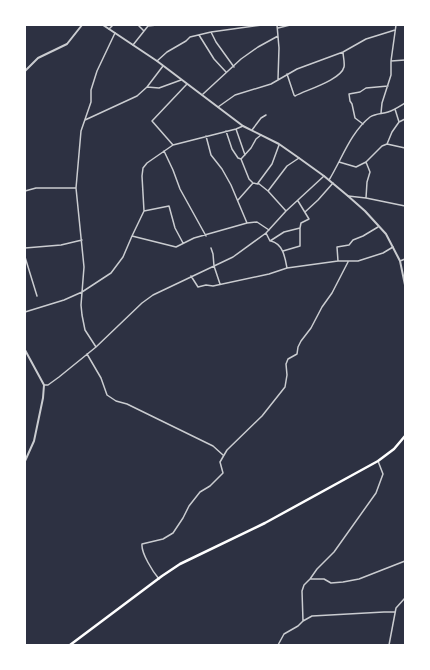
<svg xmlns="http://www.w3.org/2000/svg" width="430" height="670" font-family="'Source Sans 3',sans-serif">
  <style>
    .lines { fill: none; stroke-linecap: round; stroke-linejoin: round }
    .minor { stroke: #caccd0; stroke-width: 1.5 }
    .tertiary { stroke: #caccd0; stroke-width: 2 }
    .primary { stroke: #fff; stroke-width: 2.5 }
  </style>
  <rect width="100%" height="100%" fill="#2d3142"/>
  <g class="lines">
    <path class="minor" d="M138,25L144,31
      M277,25L279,48L278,79
      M278,28L290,25
      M109,29L113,25
      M211,32L216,42L234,67
      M199,35L214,59L226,72
      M133,45L148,26L157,25
      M157,61L167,52L186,41L190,37L211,32L262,25
      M391,61L405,60
      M287,74L294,95L295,96C306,90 341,80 344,67C345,63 343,56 343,52
      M147,87L163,66
      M203,94L241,59L258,47L278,36
      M218,107L235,95L271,84L297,69L343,52L366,39L395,30
      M381,113L382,103L391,75V61L396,25
      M85,120L137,96L147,87L159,88L181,80
      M399,122L405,119
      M363,124L355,118L352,104L350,101L349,94L360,92L366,88L388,86
      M236,129L245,155
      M252,130L261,118L266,115
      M226,131L232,149L238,158L241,159L249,179L253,183
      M206,136L211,155L222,169L231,185L247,223
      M387,144L405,148
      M173,145L152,121L187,84
      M164,151L173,170L180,189L206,236
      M241,159L251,148L256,139L261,135
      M339,162L356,167L366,162L382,146L387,144L392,132L399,122L395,109
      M366,162L370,172L367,182L366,198
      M329,180C342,159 350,133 370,117C376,113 382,114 388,112C394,110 400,106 405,103
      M258,183L272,164L279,145
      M25,191L36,188H76
      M268,191L287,166L299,158
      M348,196L366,198L405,206
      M238,200L253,183L258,184V183L268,191L286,211
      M144,211L169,206L175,228L183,243
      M305,212L318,200L333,183
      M266,233L270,241L284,232L300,228L301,223L309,219L298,201
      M132,236L176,247L194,238L247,223L257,222L269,230
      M271,241C283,244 285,257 287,268
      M25,248L61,245L82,240
      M211,248L213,254L214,266L220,284
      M283,251L300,246V228
      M25,257L37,296
      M338,261L337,247L349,245L353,240L363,236L378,227
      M400,261L405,259
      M191,276L198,287L206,285L213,286L269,274L287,268L338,261H358L383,253L393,247
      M25,312L64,300L82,292L111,273L123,257L132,236L144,211L142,176L143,168L147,163L173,145L236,129L243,126
      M96,347L85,330L82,315L81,305L84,267L76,188L81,131L91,102V90L97,71L115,33
      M87,354L101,378L107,395L116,401L127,404L213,446L223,455
      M44,385H48L59,377L96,347L142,303L153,295L233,257L266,233L286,211L324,176
      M159,579C153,572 141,553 142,544L163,539L173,533L183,518L189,506L200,492L210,486L223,473L220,462L227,450L262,416L285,387L287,375L286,364L288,359L297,354L298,347L301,341L311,328L322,307L332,293L348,262
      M310,579H324L331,583L343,582L359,579L405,561
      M303,621L312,616L384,612H395
      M278,645L284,634L298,626L303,621L302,591L304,585L310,579L317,569L334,552L376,493L383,474L378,461
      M389,645L396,608L405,598"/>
    <path class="tertiary" d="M103,25L157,61L243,126L279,144L299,158L324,176L348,196L365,211L386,234L400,261L405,285
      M25,71L38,58L67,44L82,25
      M25,350L44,385L43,398L34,441L25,461"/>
    <path class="primary" d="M70,645L162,576L180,564L265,523L378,461L394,449L405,436"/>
  </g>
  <rect width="430" height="670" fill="none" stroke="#ffffff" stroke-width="52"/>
</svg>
